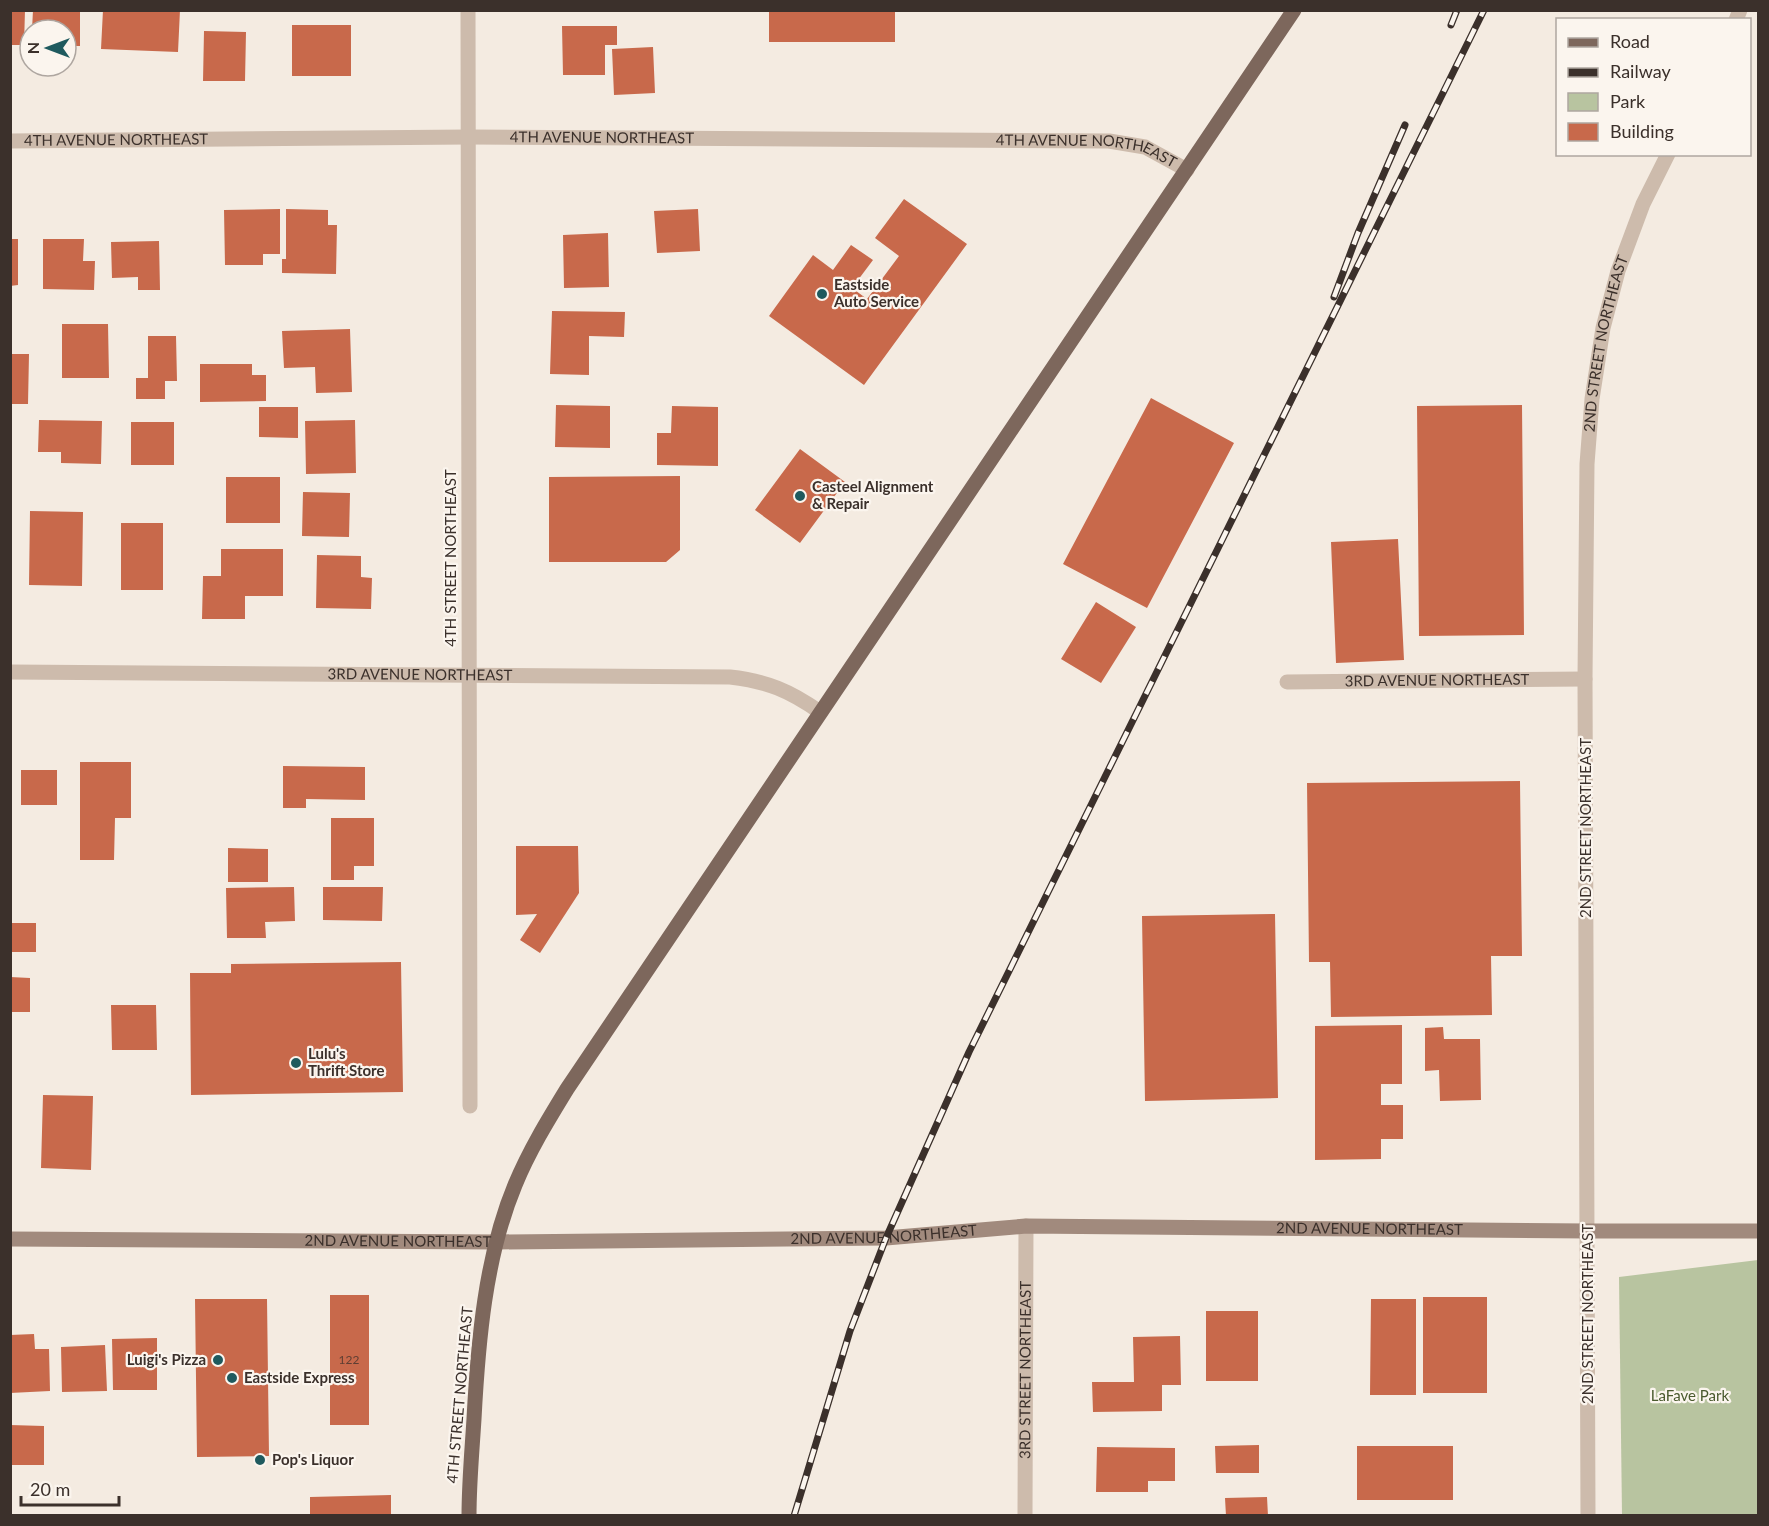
<svg xmlns="http://www.w3.org/2000/svg" width="1769" height="1526" font-family="Lato,sans-serif">
  <style>
    .green { fill: #b8c4a0 }
    .building { fill: #c8694b }
    .lines { fill: none; stroke-linecap: round; stroke-linejoin: round }
    .street { stroke: #cdbbac; stroke-width: 15 }
    .secondary { stroke: #a18a7d; stroke-width: 15 }
    .primary { stroke: #7d675c; stroke-width: 15 }
    .rail-casing { stroke: #3b302b; stroke-width: 7 }
    .rail { stroke: #fbf5ee; stroke-width: 4.5; stroke-dasharray: 14; stroke-linecap: butt }
    .poi-dot { fill: #1f5a5e; stroke: #fbf5ee; stroke-width: 2 }
    .labels { text-anchor: middle; stroke-width: 4.5; stroke-linejoin: round; paint-order: stroke }
    .number-label { font-size: 12px; fill: #5e3e33 }
    .street-label { font-size: 15px; fill: #3b302b; stroke: #fbf5ee }
    .poi-label { font-size: 15px; font-weight: bold; fill: #3b302b; stroke: #fbf5ee; text-anchor: start }
    .park-label { font-size: 15px; fill: #4a5a2e; stroke: #fbf5ee }
  </style>
  <rect width="100%" height="100%" fill="#f4ebe1"/>
  <path class="green" d="M1758,1260V1515H1622L1619,1277Z"/>
  <path class="building" d="M10,10H25L24,45H10Z
    M33,10H80V46H66V30H32Z
    M103,10H180L178,52L101,49Z
    M769,10H895V42H769Z
    M292,25H351V76H292Z
    M562,26H617V45H605V75H563Z
    M204,31L246,32L245,81H203Z
    M653,47L655,93L614,95L612,49Z
    M904,199L967,244L864,385L769,316L813,255L833,270L851,245L873,260L852,288L867,299L899,256L875,238Z
    M280,209V254H263V265H225L224,210Z
    M286,209L328,210V225H337L336,274L282,273V259H286Z
    M698,209L700,251L657,253L654,211Z
    M608,233L609,287L564,288L563,235Z
    M10,239H18V285L10,286Z
    M43,239H84L83,261H95L94,290L43,289Z
    M159,241L160,290H138V277L112,278L111,242Z
    M552,311L625,312L624,337L589,336V375L550,374Z
    M62,324H108L109,378H62Z
    M350,329L352,392L316,393L315,367L284,368L282,331Z
    M148,336H176L177,381H165V399H136V378H148Z
    M10,354H29L28,404H10Z
    M200,364H252V375H266V401L200,402Z
    M1151,398L1234,443L1147,608L1063,564Z
    M556,405L610,406V448L555,447Z
    M1522,405L1524,635L1419,636L1417,406Z
    M672,406L718,407V466L657,465V433H671Z
    M259,407H298V438L259,437Z
    M39,420L102,421L101,464L61,463V452H38Z
    M355,420L356,473L306,474L305,421Z
    M131,422H174V465H131Z
    M800,449L845,482L800,543L755,510Z
    M680,476V550L666,562H549V477Z
    M226,477H280V523H226Z
    M303,492L350,493L349,537L302,536Z
    M30,511L83,512L82,586L29,585Z
    M121,523H163V590H121Z
    M1398,539L1404,660L1336,663L1331,542Z
    M221,549H283V596H245V619H202L203,576H221Z
    M317,555L361,556V577L372,578L371,609L316,608Z
    M1096,602L1136,627L1101,683L1061,659Z
    M80,762H131V818H115L114,860H80Z
    M283,766L365,767V800L306,799V808H283Z
    M21,770H57V805H21Z
    M1520,781L1522,956H1491L1492,1015L1331,1017L1330,962H1309L1307,783Z
    M331,818H374V866H354V880H331Z
    M516,846H578L579,893L540,953L520,940L537,914L516,915Z
    M228,848L268,849V882H228Z
    M294,887L295,921L265,922L266,938H227L226,888Z
    M323,887H383L382,921L323,920Z
    M1275,914L1278,1098L1145,1101L1142,916Z
    M10,923H36V952H10Z
    M401,962L403,1092L191,1095L190,973H231V964Z
    M10,977L30,978V1012H10Z
    M111,1005H156L157,1050H112Z
    M1402,1025V1084H1381V1105H1403V1139H1381V1159L1315,1160V1026Z
    M1443,1027L1444,1039H1480L1481,1100L1440,1101L1439,1070L1425,1071V1028Z
    M43,1095L93,1096L91,1170L41,1168Z
    M330,1295H369V1425H330Z
    M1423,1297H1487V1393H1423Z
    M195,1299H267L269,1456L197,1457Z
    M1371,1299H1416V1395H1370Z
    M1206,1311H1258V1381H1206Z
    M34,1334L35,1349H49L50,1391L10,1393V1335Z
    M1180,1336L1181,1385H1162V1411L1093,1412L1092,1382H1134L1133,1337Z
    M157,1338V1390H113L112,1339Z
    M105,1345L107,1391L62,1392L61,1347Z
    M10,1425L44,1426V1465H10Z
    M1259,1445V1473H1216L1215,1446Z
    M1357,1446H1453V1500H1357Z
    M1097,1447L1175,1448V1481H1148V1492H1096Z
    M391,1495V1516H310V1497Z
    M1267,1497L1268,1516H1226L1225,1498Z"/>
  <g class="lines">
    <g class="street">
      <path d="M468,10L470,1106"/>
      <path d="M1736,20L1740,10"/>
      <path id="s1" d="M10,141L469,137L1109,141L1145,147L1187,170"/>
      <path id="s2" d="M10,672L730,677C767,681 790,691 820,712"/>
      <path id="s3" d="M1287,682L1585,679"/>
      <path id="s4" d="M1025,1516L1026,1226"/>
      <path id="s5" d="M1588,1516L1585,679L1587,464L1592,399L1603,328L1618,271L1643,204L1668,154"/>
    </g>
    <path class="secondary" id="s6" d="M10,1239L496,1242L886,1238L1026,1226L1588,1231H1758"/>
    <path class="primary" d="M469,1516C469,1483 472,1451 474,1419C478,1343 485,1257 515,1185C529,1151 548,1120 567,1089L1294,10"/>
    <defs>
      <path id="rail" d="M1451,25L1457,10
        M1334,297L1358,233L1405,125
        M794,1516L850,1331L886,1238L969,1052L1484,10"/>
    </defs>
    <use href="#rail" class="rail-casing"/>
    <use href="#rail" class="rail"/>
  </g>
  <g class="poi-dot">
    <circle cx="822" cy="294" r="6"/>
    <circle cx="800" cy="496" r="6"/>
    <circle cx="296" cy="1063" r="6"/>
    <circle cx="218" cy="1360" r="6"/>
    <circle cx="232" cy="1378" r="6"/>
    <circle cx="260" cy="1460" r="6"/>
  </g>
  <g class="labels">
    <g class="number-label">
      <text x="349" y="1364">122</text>
    </g>
    <g class="street-label">
      <text dy="5" stroke="none"><textPath href="#s1" startOffset="592">4TH AVENUE NORTHEAST</textPath></text>
      <text dy="5" stroke="none"><textPath href="#s1" startOffset="106">4TH AVENUE NORTHEAST</textPath></text>
      <text dy="5" stroke="none"><textPath href="#s1" startOffset="1078">4TH AVENUE NORTHEAST</textPath></text>
      <text dy="5" stroke="none"><textPath href="#s5" startOffset="1174">2ND STREET NORTHEAST</textPath></text>
      <text transform="translate(451 558) rotate(-90)" y="5">4TH STREET NORTHEAST</text>
      <text dy="5" stroke="none"><textPath href="#s2" startOffset="410">3RD AVENUE NORTHEAST</textPath></text>
      <text dy="5" stroke="none"><textPath href="#s3" startOffset="150">3RD AVENUE NORTHEAST</textPath></text>
      <text transform="translate(1586 828) rotate(-90)" y="5">2ND STREET NORTHEAST</text>
      <text dy="5" stroke="none"><textPath href="#s6" startOffset="1360">2ND AVENUE NORTHEAST</textPath></text>
      <text dy="5" stroke="none"><textPath href="#s6" startOffset="874">2ND AVENUE NORTHEAST</textPath></text>
      <text dy="5" stroke="none"><textPath href="#s6" startOffset="388">2ND AVENUE NORTHEAST</textPath></text>
      <text transform="translate(1588 1314) rotate(-90)" y="5">2ND STREET NORTHEAST</text>
      <text dy="5" stroke="none"><textPath href="#s4" startOffset="146">3RD STREET NORTHEAST</textPath></text>
      <text transform="translate(460 1395) rotate(-85)" y="5">4TH STREET NORTHEAST</text>
    </g>
    <g class="poi-label">
      <text x="834" y="290">Eastside<tspan x="834" dy="17">Auto Service</tspan></text>
      <text x="812" y="492">Casteel Alignment<tspan x="812" dy="17">&amp; Repair</tspan></text>
      <text x="308" y="1059">Lulu's<tspan x="308" dy="17">Thrift Store</tspan></text>
      <text x="206" y="1365" text-anchor="end">Luigi's Pizza</text>
      <text x="244" y="1383">Eastside Express</text>
      <text x="272" y="1465">Pop's Liquor</text>
    </g>
    <g class="park-label">
      <text x="1690" y="1401">LaFave Park</text>
    </g>
  </g>
  <rect width="1769" height="1526" fill="none" stroke="#3b302b" stroke-width="24"/>
  <rect x="1556" y="18" width="195" height="138" fill="#fbf5ee" stroke="#aea6a0" stroke-width="1.5"/>
  <rect x="1568" y="38" width="30" height="9" fill="#7d675c" stroke="#aea6a0" stroke-width="1.5"/>
  <text x="1610" y="48" font-size="18" fill="#3b302b">Road</text>
  <rect x="1568" y="68" width="30" height="9" fill="#3b302b" stroke="#aea6a0" stroke-width="1.5"/>
  <text x="1610" y="78" font-size="18" fill="#3b302b">Railway</text>
  <rect x="1568" y="93" width="30" height="18" fill="#b8c4a0" stroke="#aea6a0" stroke-width="1.5"/>
  <text x="1610" y="108" font-size="18" fill="#3b302b">Park</text>
  <rect x="1568" y="123" width="30" height="18" fill="#c8694b" stroke="#aea6a0" stroke-width="1.5"/>
  <text x="1610" y="138" font-size="18" fill="#3b302b">Building</text>
  <g transform="translate(48 48) rotate(270)"><circle r="28" fill="#fbf5ee" stroke="#aea6a0" stroke-width="1.5"/>
  <path d="M0-4.5L10 22L0 15L-10 22Z" fill="#1f5a5e"/>
  <text y="-9" font-size="16" font-weight="bold" text-anchor="middle" fill="#3b302b">N</text>
  </g>
  <path d="M21 1496v9h98v-9" fill="none" stroke="#3b302b" stroke-width="3"/>
  <text x="30" y="1496" font-size="18" fill="#3b302b" stroke="#fbf5ee" stroke-width="4.5" paint-order="stroke">20 m</text>
</svg>
